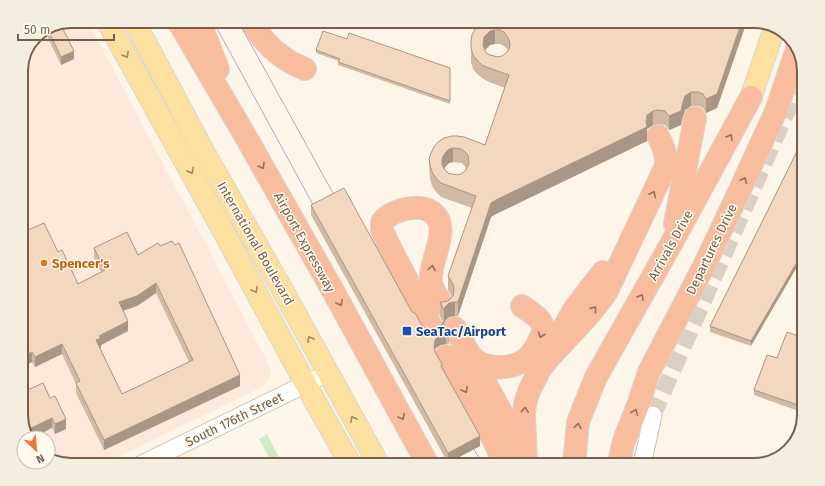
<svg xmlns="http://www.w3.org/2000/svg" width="825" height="486" font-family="'Fira Sans',sans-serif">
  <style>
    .commercial { fill: #fde8db }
    .green { fill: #d2ebc5 }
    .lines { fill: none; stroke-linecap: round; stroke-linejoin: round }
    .minor-tunnel { stroke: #dcd0c1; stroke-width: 17; stroke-dasharray: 17 8; stroke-linecap: butt }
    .minor-casing { stroke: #cfbead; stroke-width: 19 }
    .major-casing { stroke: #dcd5d0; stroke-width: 23 }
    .highway-casing { stroke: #dcd5d0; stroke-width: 24 }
    .minor { stroke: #fff; stroke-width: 17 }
    .major { stroke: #fce09f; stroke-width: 21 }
    .highway { stroke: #f8bc9e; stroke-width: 22 }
    .tram { stroke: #baa5c8; stroke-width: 1 }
    .wall { fill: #d1b9a3; fill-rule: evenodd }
    .shaded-wall { fill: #aa9685 }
    .building { fill: #f3d7be; stroke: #aa9685; fill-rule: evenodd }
    .oneway { stroke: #a08564 }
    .oneway2 { stroke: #92715c }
    .food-dot { fill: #e8710a; stroke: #fffaee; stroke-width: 1.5 }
    .transit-dot { fill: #1a4fb4; stroke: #fffaee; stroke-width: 1.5 }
    .labels { text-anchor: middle; stroke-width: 3; stroke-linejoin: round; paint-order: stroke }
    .street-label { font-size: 13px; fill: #785e4b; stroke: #fffaee }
    .food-label { font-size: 13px; font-weight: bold; fill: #c56008; stroke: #fffaee; text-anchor: start }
    .transit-label { font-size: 13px; font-weight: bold; fill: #164399; stroke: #fffaee; text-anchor: start }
    .rim { fill: none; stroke: #785e4b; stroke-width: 2 }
  </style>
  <rect width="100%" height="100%" fill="#fdf6e8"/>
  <path class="commercial" d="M71,21H88L269,365L271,372L268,380L262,387L101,465H71L48,459V438H28L21,418V68L36,35Z"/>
  <path class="green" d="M267,434L283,465H273L259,439Z"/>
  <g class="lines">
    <path class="minor-tunnel" d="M653,415L804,73"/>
    <defs>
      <path id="minor" d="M140,465L328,373
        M642,465L653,415"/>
      <path id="major" d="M107,21L221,227L316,403L351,465
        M134,21L205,154L278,282L379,465
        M751,97L775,27"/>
      <path id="highway" d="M178,21L243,132L332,289L428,465
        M198,21L202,28L218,69
        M251,21C263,43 282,60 305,69
        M675,224L695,118
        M432,328L395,257L382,231V222C387,215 397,211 406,209C415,207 425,207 432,212C453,228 428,262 431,282C432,290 438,297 442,304
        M455,328L515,437L522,453
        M469,354C482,370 510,371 526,359C533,354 536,347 540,339C543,333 545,328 541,322C537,315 528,311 522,306
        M446,356L493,439L501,456L504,465
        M540,369C546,361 553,353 560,346C577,327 594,312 607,291L665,168C668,156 663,146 658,136
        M526,463L524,415L525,404L529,391L540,369L575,308L603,272
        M574,465L578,422L596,377L671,244L751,97
        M619,465L622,448L625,438L638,405L649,372L705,264L738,194L776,111L797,49"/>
    </defs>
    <use href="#minor" class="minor-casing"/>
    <use href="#major" class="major-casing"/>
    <use href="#highway" class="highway-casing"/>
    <use href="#minor" class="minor"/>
    <use href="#major" class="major"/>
    <use href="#highway" class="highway"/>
    <path class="tram" d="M213,21L318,214
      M238,21L339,204
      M468,439L483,465
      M448,451L456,465"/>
  </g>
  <path class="wall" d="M747,21L717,108L706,113L703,108L698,106H691L685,110L683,116L681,125L669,130L665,125L658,124L653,125L647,129V141L496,214L491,217L458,316H455L449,317L445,321L444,323L449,334V344H446L440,345L435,349V351L480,446L448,463L311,215V205L412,312L421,324L426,329L431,331L437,329L442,325L443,323L440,316V302H443L448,301L452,297L448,290V276L472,208L441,197L436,192L432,186L430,179L429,159L434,147L485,145L505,88L489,82L482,78L477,74L473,69L471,62V41L475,29ZM495,44H500L504,46L508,50L506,53L502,56L498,57L490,55L486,53L485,50L490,45ZM453,162L462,163L466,168L465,171L461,174L457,175L452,174L448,173L444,168L449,163Z
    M61,25L74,59L61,65L47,36L40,39L38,35Z
    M347,39L450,68V104L338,65L339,61L316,53V50Z
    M769,208L751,346L710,332V326Z
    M21,233L58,252L78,284L101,272L94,258V248L138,255L240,386L104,450L76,393V384L62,354L35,367L32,362L22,367L21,366ZM156,293L189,362L122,394L100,349L101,345L128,331L123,311L137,306Z
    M804,338V413L754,395V390L777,358Z
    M21,393L66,429L55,434L52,428Z"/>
  <path class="shaded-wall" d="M742,21H747L717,108L706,113V99Z
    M495,30V44L490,45L484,51L483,45L484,37L490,31Z
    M47,31V36L40,39V34Z
    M74,51V59L61,65V57Z
    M691,92V106L685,110L683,116L681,125L669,130V116L683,102L685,96Z
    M653,111V125L647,129V141L496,214L491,217L458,316V302L491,203L496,200L646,121L647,115Z
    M453,148V162L449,163L446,166L443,170L442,160L443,156L446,152L449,149Z
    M804,250V255L751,346V341Z
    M156,283V293L137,306L119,312V302Z
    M455,302V316L449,317L445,321L444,324V310L445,307L449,303Z
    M128,321V331L101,345V348L96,351V340L99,336Z
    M446,334V344L440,345L435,349L434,356V346L435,340L440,335Z
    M62,344V354L35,367V357Z
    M32,352V362L22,367V357Z
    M240,375V386L104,450V440Z
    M52,418V428L32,438H28L25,431Z
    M66,419V429L55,434V424Z
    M480,436V446L448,463V453Z"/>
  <path class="building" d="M485,21H507L527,27L529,21H742L717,94L706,99L703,94L698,92H691L685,96L683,102L681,111L669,116L665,111L658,110L653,111L647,115L646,121L647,127L496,200L491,203L458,302H455L449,303L445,307L444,310L440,302H443L448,301L453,296L454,289L453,284L448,276L476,196L441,183L436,178L432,172L430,165L429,159L431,153L434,147L438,142L444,138L452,136H457L464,137L485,145L509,75L489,68L482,65L477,60L473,55L471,48V41L472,35L475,29ZM495,30H500L504,32L507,36L509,40L510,44L509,49L506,53L502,56L498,57L490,55L486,53L483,45L484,37L490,31ZM453,148L462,149L468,155L469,164L465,171L461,174L457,175L452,174L448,173L444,169L442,165V160L443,156L446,152L449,149Z
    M61,25L74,51L61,57L48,30Z
    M323,31L347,39L349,33L450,68V101L338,62L340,59L316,50Z
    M804,139V250L751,341L710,326L769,208L800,145Z
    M344,188L412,312L415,313L421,324L426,329L431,331L437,329L442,325L443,322L449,334H446L440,335L435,340L434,346L435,352L442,364L441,366L480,436L448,453L311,205Z
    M44,223L58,252L62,250L78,284L105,270L94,248L127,232L138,255L158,243L160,246L172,241L175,245L179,243L240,375L104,440L76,383L80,381L62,344L35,357L32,352L22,357L21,355V233ZM156,283L193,360L122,394L96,340L101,338L99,336L128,321L119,302L137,296Z
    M787,332L804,338V407L754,390L767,355L777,358Z
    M43,383L50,398L55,396L66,419L55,424L52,418L25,431L21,418V393Z"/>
  <defs><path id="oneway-chevron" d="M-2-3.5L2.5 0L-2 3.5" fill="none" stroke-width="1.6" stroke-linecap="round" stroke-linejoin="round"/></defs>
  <g class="oneway">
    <use href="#oneway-chevron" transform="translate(126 55) rotate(61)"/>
    <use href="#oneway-chevron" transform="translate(191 171) rotate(61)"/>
    <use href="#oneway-chevron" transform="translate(255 290) rotate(62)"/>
    <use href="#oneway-chevron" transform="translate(310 339) rotate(-119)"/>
    <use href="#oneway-chevron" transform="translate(353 419) rotate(-119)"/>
  </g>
  <g class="oneway2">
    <use href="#oneway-chevron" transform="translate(730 137) rotate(-61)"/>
    <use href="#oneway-chevron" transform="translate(262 166) rotate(60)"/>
    <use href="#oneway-chevron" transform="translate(744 180) rotate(-66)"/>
    <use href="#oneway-chevron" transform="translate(653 194) rotate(-64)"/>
    <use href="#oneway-chevron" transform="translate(432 268) rotate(-79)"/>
    <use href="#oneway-chevron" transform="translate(641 297) rotate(-61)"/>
    <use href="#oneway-chevron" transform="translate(340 303) rotate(61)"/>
    <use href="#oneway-chevron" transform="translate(594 309) rotate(-51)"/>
    <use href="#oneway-chevron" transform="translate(541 335) rotate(109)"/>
    <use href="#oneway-chevron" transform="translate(465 390) rotate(61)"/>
    <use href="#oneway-chevron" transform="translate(525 410) rotate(-84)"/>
    <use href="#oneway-chevron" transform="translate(635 412) rotate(-68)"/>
    <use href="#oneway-chevron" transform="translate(402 417) rotate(61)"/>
    <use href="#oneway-chevron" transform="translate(578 426) rotate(-81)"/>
  </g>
  <circle class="food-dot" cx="44" cy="263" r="4"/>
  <rect class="transit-dot" x="402" y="326" width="10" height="10" rx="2"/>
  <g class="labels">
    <g class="street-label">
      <text transform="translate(305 242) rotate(61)" y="5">Airport Expressway</text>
      <text transform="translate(256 243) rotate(60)" y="5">International Boulevard</text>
      <text transform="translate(670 245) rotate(-61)" y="5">Arrivals Drive</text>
      <text transform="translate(711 249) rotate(-64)" y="5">Departures Drive</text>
      <text transform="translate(234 419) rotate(-26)" y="5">South 176th Street</text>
    </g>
    <g class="food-label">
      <text x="52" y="268">Spencer's</text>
    </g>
    <g class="transit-label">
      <text x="416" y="336">SeaTac/Airport</text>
    </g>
  </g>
  <path d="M0 0H825V486H0ZM71 28H754A43 43 0 0 1 797 71V415A43 43 0 0 1 754 458H71A43 43 0 0 1 28 415V71A43 43 0 0 1 71 28Z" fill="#f4eee1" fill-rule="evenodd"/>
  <path class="rim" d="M71 28H754A43 43 0 0 1 797 71V415A43 43 0 0 1 754 458H71A43 43 0 0 1 28 415V71A43 43 0 0 1 71 28Z"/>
  <g transform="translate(36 450) rotate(154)"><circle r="19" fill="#fffaee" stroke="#c9bcad"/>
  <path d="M0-3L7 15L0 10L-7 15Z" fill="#e8794b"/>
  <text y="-6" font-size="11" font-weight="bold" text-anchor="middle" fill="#785e4b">N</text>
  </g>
  <path d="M18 34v6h96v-6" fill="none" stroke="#785e4b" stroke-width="2"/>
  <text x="24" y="34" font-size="12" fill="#785e4b" stroke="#fffaee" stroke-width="3" paint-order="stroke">50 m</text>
</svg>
